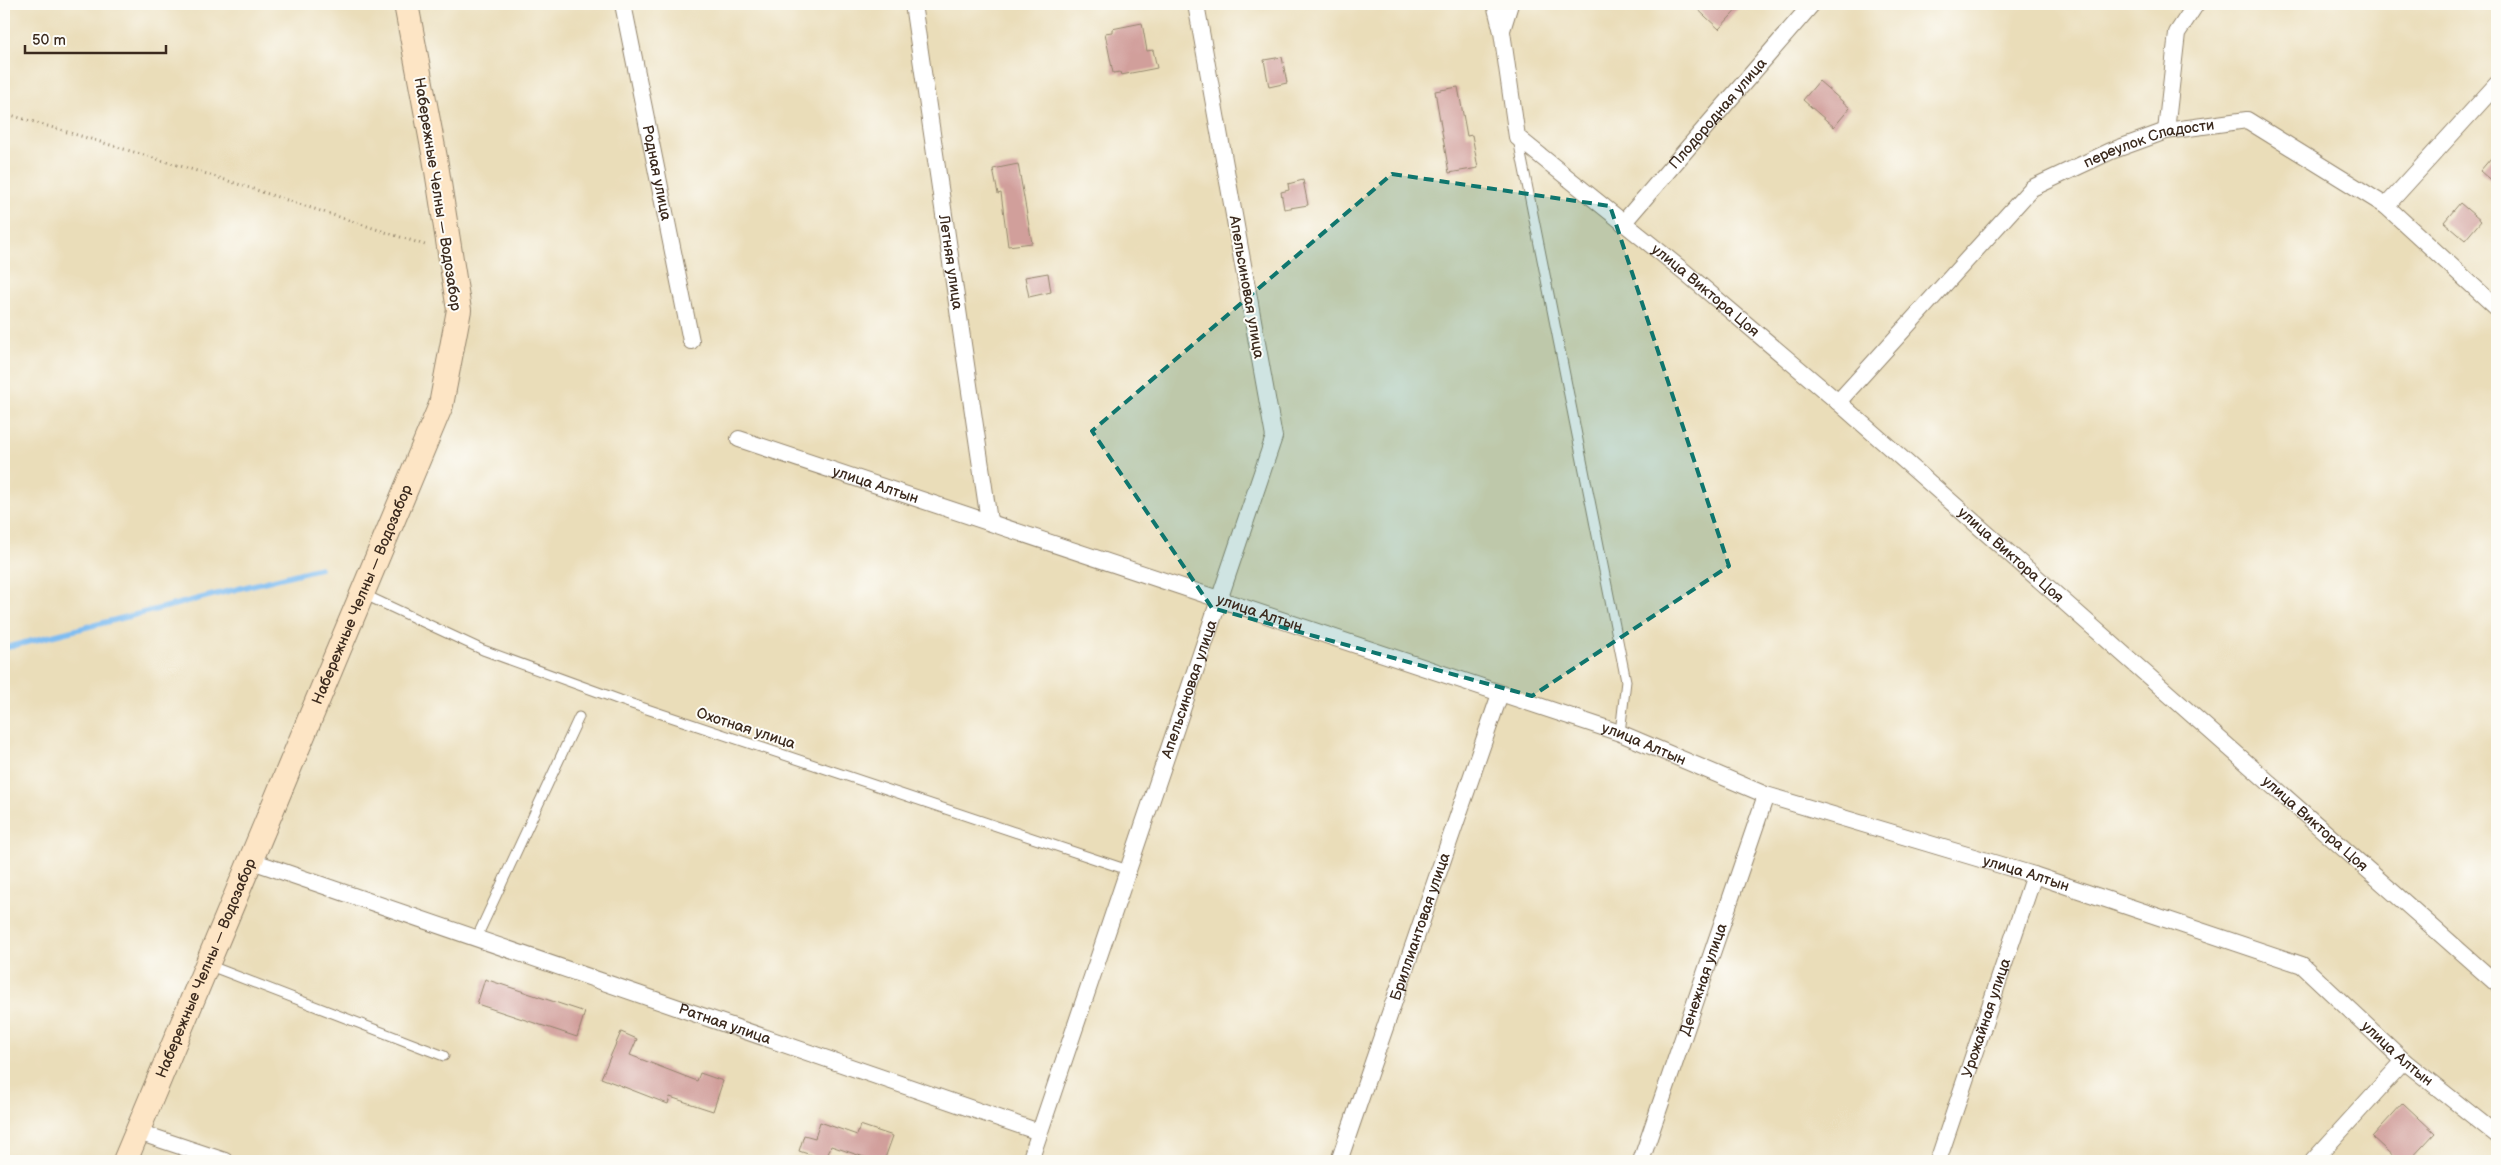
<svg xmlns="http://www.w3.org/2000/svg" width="2501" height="1165" font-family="'Balsamiq Sans',sans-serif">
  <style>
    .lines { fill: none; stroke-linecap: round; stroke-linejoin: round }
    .stream { stroke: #7dbcf1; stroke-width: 5.5 }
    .building { fill: #d19f9b }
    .service-casing { stroke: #92846c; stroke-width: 11 }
    .minor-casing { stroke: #92846c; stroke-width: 18 }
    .secondary-casing { stroke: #92846c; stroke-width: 26 }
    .path { stroke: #92846c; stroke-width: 3; stroke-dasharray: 1 4; stroke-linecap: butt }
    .service { stroke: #fff; stroke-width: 9 }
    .minor { stroke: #fff; stroke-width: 16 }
    .secondary { stroke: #fde5c5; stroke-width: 24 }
    .marked { fill: #0f766e; fill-opacity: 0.2; stroke: #0f766e; stroke-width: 4; stroke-dasharray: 10 6; stroke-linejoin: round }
    .labels { text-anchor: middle; stroke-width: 4; stroke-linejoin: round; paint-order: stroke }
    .street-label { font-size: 15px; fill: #3b2a1e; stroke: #fdfcf7 }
  </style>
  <rect width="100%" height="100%" fill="#fdfcf7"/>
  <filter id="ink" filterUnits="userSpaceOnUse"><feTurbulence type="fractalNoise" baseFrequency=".02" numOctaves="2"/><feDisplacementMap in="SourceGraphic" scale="10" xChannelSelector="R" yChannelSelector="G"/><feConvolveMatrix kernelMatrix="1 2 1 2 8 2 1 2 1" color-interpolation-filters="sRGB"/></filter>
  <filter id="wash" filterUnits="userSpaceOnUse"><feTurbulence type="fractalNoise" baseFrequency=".0096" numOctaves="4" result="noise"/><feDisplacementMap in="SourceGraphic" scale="20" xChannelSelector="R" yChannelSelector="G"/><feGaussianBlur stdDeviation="1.12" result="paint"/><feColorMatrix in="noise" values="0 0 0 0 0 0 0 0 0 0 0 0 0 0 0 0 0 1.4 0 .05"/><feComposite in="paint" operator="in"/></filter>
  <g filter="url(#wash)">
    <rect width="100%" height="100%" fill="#eaddb9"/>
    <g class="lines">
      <path class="stream" d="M4,648L320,568"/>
    </g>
    <g id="blocks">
      <path class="building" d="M1692,4H1742L1719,29Z
        M1142,23L1147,51L1153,50L1157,68L1121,75L1120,72L1113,73L1105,33L1112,32V29Z
        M1282,57L1287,83L1269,87L1264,60Z
        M1819,81L1850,108L1834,127L1803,100Z
        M1458,87L1467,136L1472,135L1478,168L1449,173L1435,91Z
        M2497,151V186L2480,171Z
        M1018,164L1032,243L1008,246L1001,193L998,194L993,169Z
        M1303,180L1308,205L1284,209L1281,192L1289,190L1288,184Z
        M2460,203L2481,221L2465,240L2444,222Z
        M1048,273L1051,292L1029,297L1025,277Z
        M485,979L585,1012L577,1037L477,1004Z
        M621,1032L637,1039L630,1055L697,1081L700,1073L723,1081L713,1111L670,1097L668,1104L601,1078Z
        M2403,1103L2435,1133L2409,1161H2398L2372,1137Z
        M820,1122L857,1135L860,1125L893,1136L884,1161H876L831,1146L826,1160L799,1151L804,1135L815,1138Z"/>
    </g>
  </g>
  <g filter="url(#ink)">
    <use href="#blocks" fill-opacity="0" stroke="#92846c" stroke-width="1"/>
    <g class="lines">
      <defs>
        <path id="service" d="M1518,139L1626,681L1620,733
          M363,594L483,650L620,700L1128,870
          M476,939L579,717
          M208,965L444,1056"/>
        <g id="minor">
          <path id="s1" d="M623,4L691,341"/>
          <path id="s2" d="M913,4L989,521"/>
          <path id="s3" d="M1495,4L1502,32L1517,137L1686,273L1838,402L2497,984"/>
          <path d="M1502,30L1510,4"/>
          <path d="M2166,131L2177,33L2196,4"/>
          <path d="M2386,206L2497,84"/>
          <path id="s4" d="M1623,223L1812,4"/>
          <path id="s5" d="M1838,402L2032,188L2111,151L2166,131L2247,120L2386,206L2497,308"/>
          <path id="s6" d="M739,439L1620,733L1766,795L2034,875L2302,965L2404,1061L2497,1135"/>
          <path id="s7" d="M252,861L1039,1132"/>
          <path d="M138,1132L225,1161"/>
          <path id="s8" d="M1030,1161L1274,437L1196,4"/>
          <path id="s9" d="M1339,1161L1500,694"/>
          <path id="s10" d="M1641,1161L1766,795"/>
          <path id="s11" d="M1938,1161L2034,875"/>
          <path d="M2313,1161L2404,1061"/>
        </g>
        <g id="secondary">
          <path id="s12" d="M125,1161L441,405L459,310L435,158L406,4"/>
        </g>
      </defs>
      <use href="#service" class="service-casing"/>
      <use href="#minor" class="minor-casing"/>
      <use href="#secondary" class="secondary-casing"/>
      <path class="path" d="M4,113L207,174L428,246"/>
      <use href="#service" class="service"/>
      <use href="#minor" class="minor"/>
      <use href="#secondary" class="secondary"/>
    </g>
  </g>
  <path class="marked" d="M1392,174L1610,206L1729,566L1532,696L1212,608L1092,431Z"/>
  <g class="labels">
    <g class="street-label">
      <text dy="5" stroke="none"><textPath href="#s4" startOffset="145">Плодородная улица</textPath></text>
      <text dy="5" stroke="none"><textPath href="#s5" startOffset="415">переулок Сладости</textPath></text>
      <text dy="5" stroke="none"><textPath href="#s1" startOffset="172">Родная улица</textPath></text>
      <text transform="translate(438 194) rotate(81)" y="5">Набережные Челны — Водозабор</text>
      <text dy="5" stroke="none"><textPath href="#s2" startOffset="261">Летняя улица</textPath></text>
      <text transform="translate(1247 287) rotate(80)" y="5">Апельсиновая улица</text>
      <text dy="5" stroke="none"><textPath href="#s3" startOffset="378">улица Виктора Цоя</textPath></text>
      <text dy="5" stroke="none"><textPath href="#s6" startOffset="144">улица Алтын</textPath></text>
      <text dy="5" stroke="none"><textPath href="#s3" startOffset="782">улица Виктора Цоя</textPath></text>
      <text dy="5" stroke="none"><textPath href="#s12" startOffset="614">Набережные Челны — Водозабор</textPath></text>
      <text dy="5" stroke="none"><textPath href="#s6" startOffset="549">улица Алтын</textPath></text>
      <text dy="5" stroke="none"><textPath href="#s8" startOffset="498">Апельсиновая улица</textPath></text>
      <text transform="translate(746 728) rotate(18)" y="5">Охотная улица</text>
      <text dy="5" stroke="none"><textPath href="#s6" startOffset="955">улица Алтын</textPath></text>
      <text dy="5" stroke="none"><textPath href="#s3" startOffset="1188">улица Виктора Цоя</textPath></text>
      <text dy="5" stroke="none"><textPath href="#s6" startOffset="1359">улица Алтын</textPath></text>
      <text dy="5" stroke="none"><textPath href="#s9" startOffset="248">Бриллиантовая улица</textPath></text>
      <text dy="5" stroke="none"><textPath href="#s12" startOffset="209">Набережные Челны — Водозабор</textPath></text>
      <text dy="5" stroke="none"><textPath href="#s10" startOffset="192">Денежная улица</textPath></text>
      <text dy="5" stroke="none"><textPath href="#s11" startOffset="151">Урожайная улица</textPath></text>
      <text dy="5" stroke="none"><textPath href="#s7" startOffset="500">Ратная улица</textPath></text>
      <text dy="5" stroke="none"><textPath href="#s6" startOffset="1780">улица Алтын</textPath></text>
    </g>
  </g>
  <rect width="2501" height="1165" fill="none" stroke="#fdfcf7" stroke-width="20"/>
  <path d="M25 45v8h141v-8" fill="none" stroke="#3b2a1e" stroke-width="2.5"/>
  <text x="32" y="45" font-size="15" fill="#3b2a1e" stroke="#fdfcf7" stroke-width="4" paint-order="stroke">50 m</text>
</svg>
